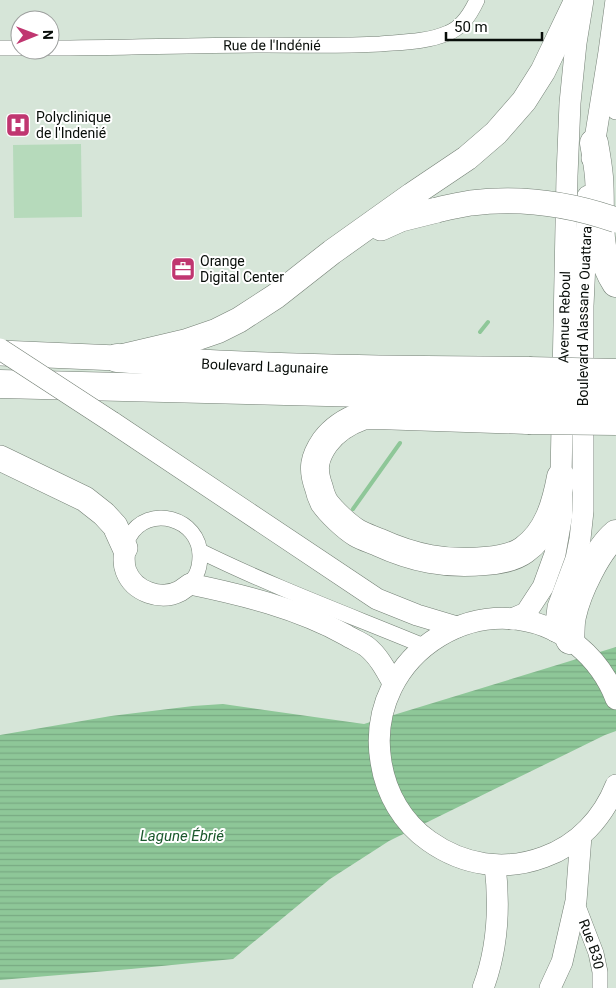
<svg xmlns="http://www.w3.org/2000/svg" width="616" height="988" font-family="Roboto,sans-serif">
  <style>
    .garden { fill: #b6dabb }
    .water { fill: url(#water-rules) }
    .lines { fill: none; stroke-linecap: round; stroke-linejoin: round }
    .stream { stroke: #8ec798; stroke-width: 4 }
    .minor-casing { stroke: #737f74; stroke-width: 16 }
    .tertiary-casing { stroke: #737f74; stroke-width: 20 }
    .secondary-casing { stroke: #737f74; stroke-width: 22 }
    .trunk-casing { stroke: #737f74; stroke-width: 26 }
    .motorway-casing { stroke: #737f74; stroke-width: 29 }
    .minor { stroke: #fff; stroke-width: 15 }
    .tertiary { stroke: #fff; stroke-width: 19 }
    .secondary { stroke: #fff; stroke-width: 21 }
    .trunk { stroke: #fff; stroke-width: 25 }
    .motorway { stroke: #fff; stroke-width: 28 }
    .secondary-bridge-casing { stroke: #737f74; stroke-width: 22; stroke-linecap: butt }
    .trunk-bridge-casing { stroke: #737f74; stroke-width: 26; stroke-linecap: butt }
    .motorway-bridge-casing { stroke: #737f74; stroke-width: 29; stroke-linecap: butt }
    .secondary-bridge { stroke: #fff; stroke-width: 21 }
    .trunk-bridge { stroke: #fff; stroke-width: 25 }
    .motorway-bridge { stroke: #fff; stroke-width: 28 }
    .labels { text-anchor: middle; stroke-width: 4; stroke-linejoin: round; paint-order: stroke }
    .street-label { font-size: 14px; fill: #080d09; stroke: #fff }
    .poi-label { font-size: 14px; fill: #080d09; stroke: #fff; text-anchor: start }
    .water-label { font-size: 15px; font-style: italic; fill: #1b582c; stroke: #fff }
  </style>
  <defs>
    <pattern id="water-rules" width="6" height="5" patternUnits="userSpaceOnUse" patternTransform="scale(1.25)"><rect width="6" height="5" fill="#8ec798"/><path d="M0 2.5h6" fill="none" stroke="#79aa82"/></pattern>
  </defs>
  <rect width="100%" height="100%" fill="#d6e5d8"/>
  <path class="garden" d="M81,144L82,217L14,218L13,145Z"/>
  <path class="water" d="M616,647V731L605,735L389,841L330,879L233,959L131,969L0,980V735L111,716L193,706L223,704L364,724Z"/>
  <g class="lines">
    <path class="stream" d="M480,332L488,322
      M353,509L400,443"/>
    <defs>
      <g id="minor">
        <path d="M0,48H20"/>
        <path id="s1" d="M50,48C122,48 194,45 267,45C305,45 342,46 380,44C403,42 427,42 448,33C461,28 471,13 477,0"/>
        <path d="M125,548C126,544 127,540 129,537C148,503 200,518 200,556C200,562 199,569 196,575C194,578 192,581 190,584"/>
        <path d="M200,551C273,587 349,615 424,646"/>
        <path id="s2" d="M576,901L596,953L600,972V988"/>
      </g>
      <path id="tertiary" d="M610,66L616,110"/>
      <g id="secondary">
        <path d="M592,158L609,52L616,0"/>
        <path d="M112,422L377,599L417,615L457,627"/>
        <path d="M125,548C124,556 123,563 126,571C134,592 161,601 180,591C183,589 187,586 190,584C243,595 297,608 346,635C352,639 360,642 366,646C378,655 386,670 393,683"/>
        <path id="s3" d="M512,619L526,613L543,587L555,554L562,514L561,477L567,176L570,103L576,43L583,0"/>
        <path id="s4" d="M555,631L558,607L576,559L580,539L583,511V306L588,196"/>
        <path d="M616,699C608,678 594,659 577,645C489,575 363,653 381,762C386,794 403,823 429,841C463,865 504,872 544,857C578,845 603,818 616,785"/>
        <path d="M483,988C498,948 500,907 495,865"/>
        <path d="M550,988L562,962L576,901L581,836"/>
      </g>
      <path id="trunk" d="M381,228L401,219L437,210
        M0,353L117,358L185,342L217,331L239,320L276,296L332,252L412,195L467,158L496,133L524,101L543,71L577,0
        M0,458L85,499L104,514L115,526L125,548"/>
      <g id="motorway">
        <path d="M594,143C596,154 598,166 599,177C602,215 594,249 616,283"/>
        <path id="s5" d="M117,358C254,369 391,370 529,371"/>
        <path d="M0,384L528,397"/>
        <path d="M528,420L377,415C372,415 366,415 362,416C348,421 334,430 325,442C314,458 312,469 319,488C320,493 322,498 324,502C331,512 347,527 357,533C364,537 371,539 378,542C413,558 446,565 485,561C499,560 513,558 524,550C548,533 556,504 561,477"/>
        <path d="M570,640C571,632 570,624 572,616C577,592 597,550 616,534"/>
      </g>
    </defs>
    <use href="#minor" class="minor-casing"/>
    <use href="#tertiary" class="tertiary-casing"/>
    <use href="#secondary" class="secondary-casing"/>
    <use href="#trunk" class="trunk-casing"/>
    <use href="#motorway" class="motorway-casing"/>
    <use href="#minor" class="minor"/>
    <use href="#tertiary" class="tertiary"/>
    <use href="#secondary" class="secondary"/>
    <use href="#trunk" class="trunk"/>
    <use href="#motorway" class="motorway"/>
    <defs>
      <path id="secondary-bridge" d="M0,349L112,422"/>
      <path id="trunk-bridge" d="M437,210C448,207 460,205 471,203C519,197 570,204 616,220"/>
      <path id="motorway-bridge" d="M529,371L616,373
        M528,397L616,399
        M528,420L616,421"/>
    </defs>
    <use href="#secondary-bridge" class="secondary-bridge-casing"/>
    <use href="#trunk-bridge" class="trunk-bridge-casing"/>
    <use href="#motorway-bridge" class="motorway-bridge-casing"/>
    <use href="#secondary-bridge" class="secondary-bridge"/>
    <use href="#trunk-bridge" class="trunk-bridge"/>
    <use href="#motorway-bridge" class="motorway-bridge"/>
  </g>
  <defs>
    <symbol id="hospital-square" viewBox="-11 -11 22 22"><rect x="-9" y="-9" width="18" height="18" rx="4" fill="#c03670" stroke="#fff"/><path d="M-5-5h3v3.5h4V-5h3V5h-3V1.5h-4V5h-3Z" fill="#fff"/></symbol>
    <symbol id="office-square" viewBox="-11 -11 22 22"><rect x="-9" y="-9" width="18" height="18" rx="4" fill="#c03670" stroke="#fff"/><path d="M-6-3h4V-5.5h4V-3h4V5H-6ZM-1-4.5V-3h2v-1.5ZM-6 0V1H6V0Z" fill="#fff"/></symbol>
  </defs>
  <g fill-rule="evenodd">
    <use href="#hospital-square" x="4" y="111" width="28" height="28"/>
    <use href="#office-square" x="169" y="255" width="28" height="28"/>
  </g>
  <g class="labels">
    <g class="street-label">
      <text dy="5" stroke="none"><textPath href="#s1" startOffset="222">Rue de l'Indénié</textPath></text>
      <text dy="5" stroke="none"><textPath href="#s4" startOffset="319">Boulevard Alassane Ouattara</textPath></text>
      <text dy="5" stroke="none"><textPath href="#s3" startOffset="319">Avenue Reboul</textPath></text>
      <text dy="5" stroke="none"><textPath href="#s5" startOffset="148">Boulevard Lagunaire</textPath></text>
      <text dy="5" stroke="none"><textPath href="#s2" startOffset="46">Rue B30</textPath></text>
    </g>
    <g class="poi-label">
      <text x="36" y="122">Polyclinique<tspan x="36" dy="16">de l'Indenié</tspan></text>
      <text x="200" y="266">Orange<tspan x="200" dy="16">Digital Center</tspan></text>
    </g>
    <g class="water-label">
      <text x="182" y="841">Lagune Ébrié</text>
    </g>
  </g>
  <g transform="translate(35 35) rotate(89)"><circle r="24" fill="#ffffff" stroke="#9c9e9d"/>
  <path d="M0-4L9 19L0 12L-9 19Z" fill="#c03670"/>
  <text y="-8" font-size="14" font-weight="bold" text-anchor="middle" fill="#080d09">N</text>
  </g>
  <path d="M446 32v8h96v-8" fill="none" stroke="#080d09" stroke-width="2.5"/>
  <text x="454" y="32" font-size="15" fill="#080d09" stroke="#ffffff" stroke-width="4" paint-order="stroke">50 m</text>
</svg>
